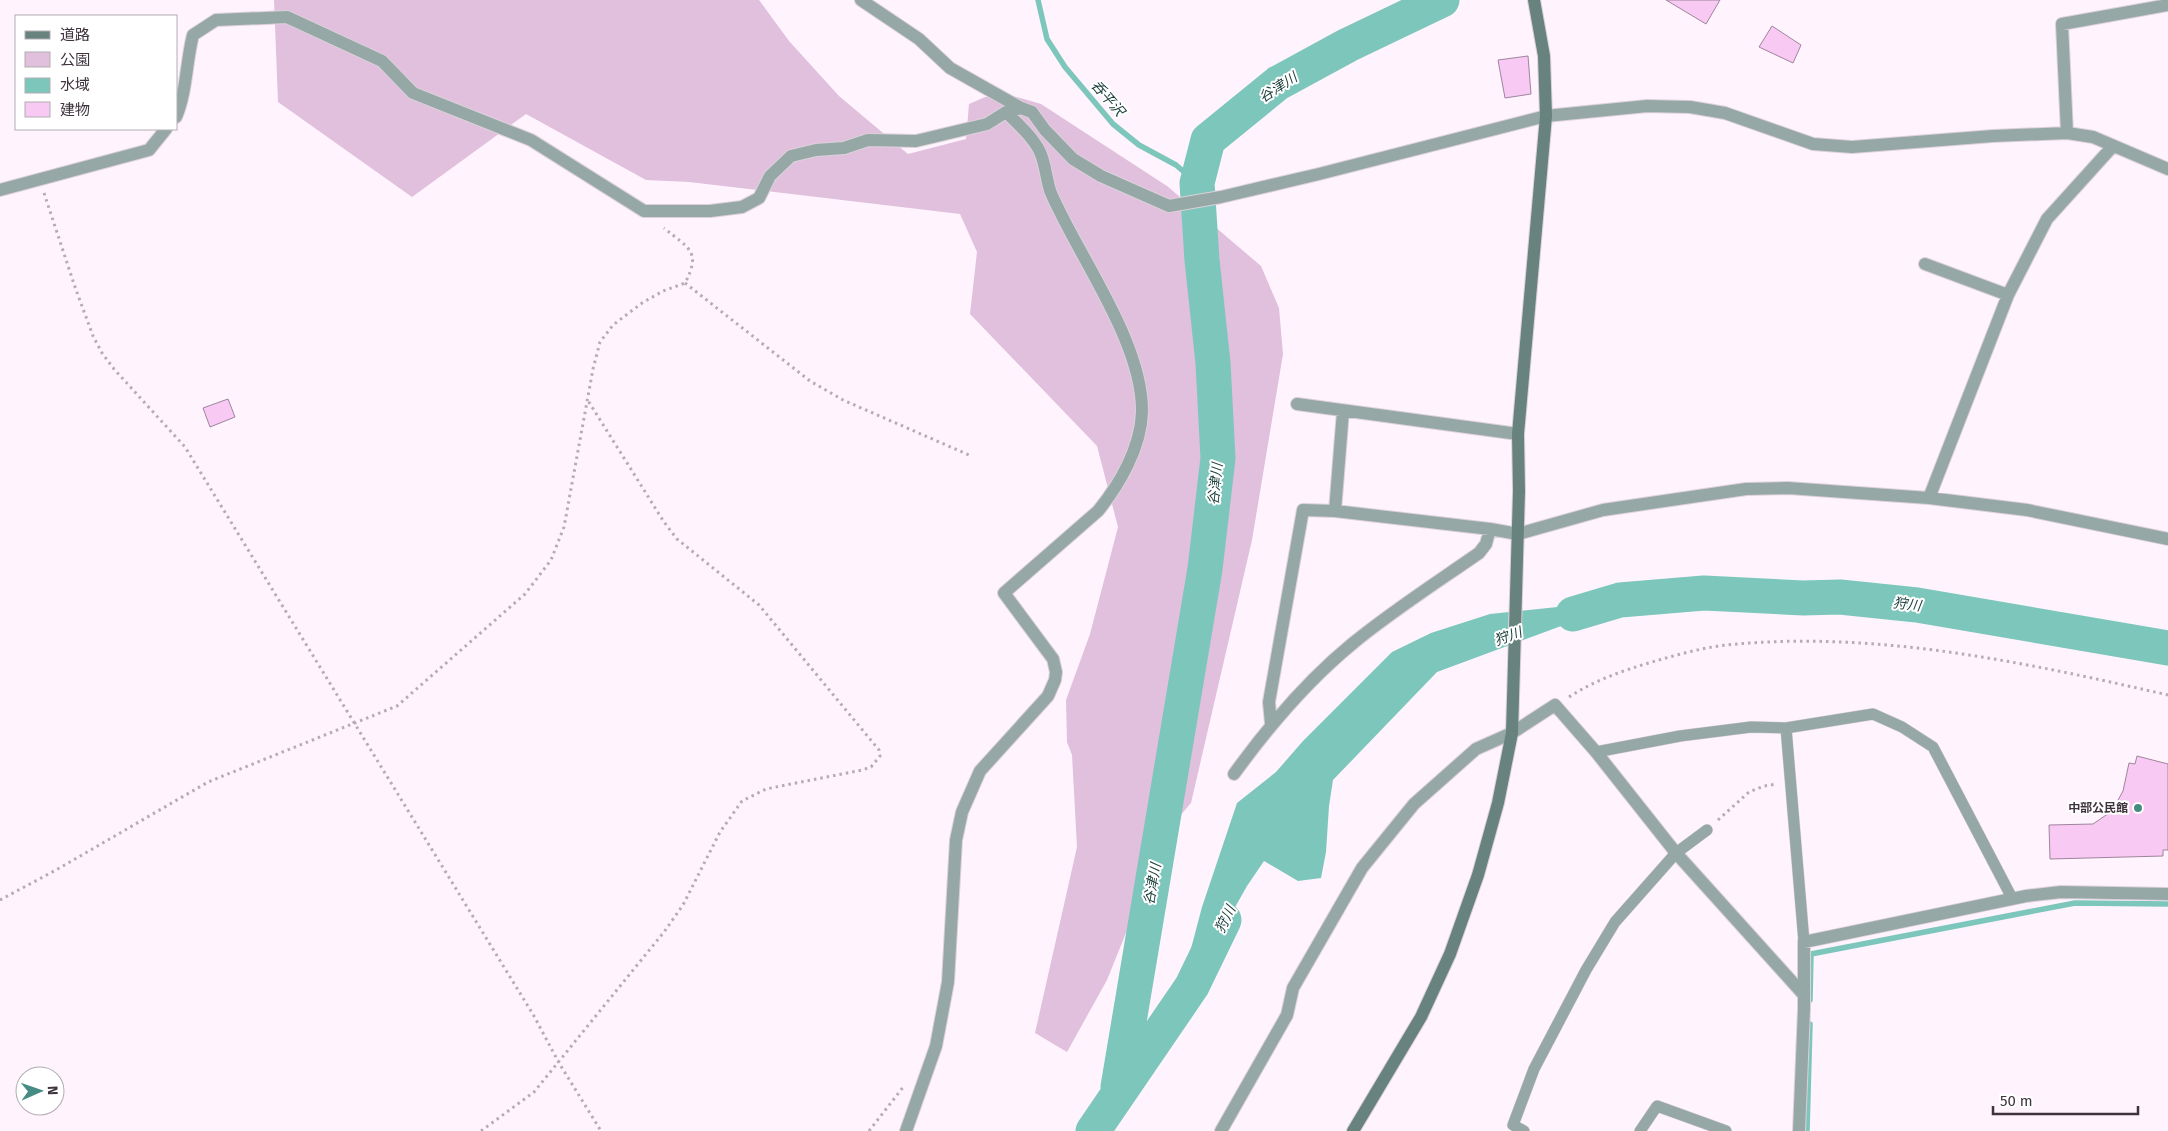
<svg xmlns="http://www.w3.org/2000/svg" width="2168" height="1131" font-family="'Fira Sans','Noto Sans JP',sans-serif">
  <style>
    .green { fill: #e0c0dd }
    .water { fill: #7cc6bc }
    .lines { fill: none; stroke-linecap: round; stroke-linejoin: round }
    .stream { stroke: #7cc6bc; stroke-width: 5.5 }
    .river { stroke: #7cc6bc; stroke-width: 35 }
    .building { fill: #f7c9f3; stroke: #9e859c }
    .lane-casing { stroke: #dcd1db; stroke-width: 12 }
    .street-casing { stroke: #dcd1db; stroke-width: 14 }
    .secondary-casing { stroke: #dcd1db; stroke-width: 14 }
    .path { stroke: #b7acb6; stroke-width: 3; stroke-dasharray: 2.5 4; stroke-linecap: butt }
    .lane { stroke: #96a8a5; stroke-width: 11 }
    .street { stroke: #96a8a5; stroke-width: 12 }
    .secondary { stroke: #68827e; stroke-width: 12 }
    .poi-dot { fill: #478c84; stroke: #fff; stroke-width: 2 }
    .labels { text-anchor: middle; stroke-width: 4; stroke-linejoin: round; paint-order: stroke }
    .poi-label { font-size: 12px; font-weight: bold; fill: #3f343e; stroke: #fff; text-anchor: end }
    .water-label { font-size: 14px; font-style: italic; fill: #1e413d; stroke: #fff }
  </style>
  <rect width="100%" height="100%" fill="#fff3fd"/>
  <path class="green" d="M274,0H759L789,41L839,96L908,154L966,139L969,104L985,97L1013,96L1041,104L1167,186L1261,266L1279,308L1283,354L1252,540L1191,803L1167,831L1107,980L1067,1052L1035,1033L1077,847L1072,755L1067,742L1066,700L1090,634L1118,527L1097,446L970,314L977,252L960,214L689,182L646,180L526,114L412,197L278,102Z"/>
  <path class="water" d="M1634,599L1437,672L1333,780L1329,806L1326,852L1321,878L1298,881L1264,861L1247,886L1182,1001L1188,960L1202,907L1237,803L1276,772L1303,741L1392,652L1431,633L1490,614Z"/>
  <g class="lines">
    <path class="stream" d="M1038,0L1047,39L1065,67L1113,124L1139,145L1176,165L1197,183
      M1810,1000L1811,954L2075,903L2168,904
      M1807,1131L1810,1024"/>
    <path class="river" d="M1573,614L1620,600L1704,593L1803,598L1840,597L1917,605L2168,648
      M1118,1087L1205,569L1218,458L1213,363L1202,260L1197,183L1208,140L1278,83L1348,45L1442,0
      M1093,1131L1192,986L1224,920"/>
  </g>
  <path class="building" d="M1666,0H1720L1706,24Z
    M1772,26L1801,45L1793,63L1759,47Z
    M1528,56L1531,94L1505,98L1498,60Z
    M228,399L235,417L210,427L203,408Z
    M2137,756L2168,764V850H2163V856L2050,859L2049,825L2093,824L2112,811L2123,791L2129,763L2135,764Z"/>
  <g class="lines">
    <defs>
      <path id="lane" d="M1786,728L1804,942
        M1596,752L1680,736L1751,727L1786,728L1873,714L1902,727L1933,747L2012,898
        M1524,1131L1513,1125L1534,1069L1586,970L1615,922L1676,853L1707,830
        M1640,1131L1657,1106L1726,1131"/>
      <path id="street" d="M861,0L919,39L950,68L1021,108
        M176,117C187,91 186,62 193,35L216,20L287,17L382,61L413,93L531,140L644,211H710L742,207L759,198L770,176L791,156L816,150L844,148L868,140L916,141L987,124L1006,112L1021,108L1032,112L1045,130L1073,159L1101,176L1169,206L1221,197L1319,174L1546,116L1647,106L1690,107L1725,113L1813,144L1852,147L1993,136L2067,133L2093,137L2168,169
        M2067,133L2062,24L2168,5
        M0,190L149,150L166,129
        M1925,264L2008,295
        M1297,404L1518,434
        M1929,498L2008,295L2047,219L2113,146
        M1335,511L1343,411
        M1271,724L1269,702L1303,510L1335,511L1490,529L1518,534L1603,510L1746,489L1788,488L1929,498L2027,510L2168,539
        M1234,774C1268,727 1307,681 1352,644C1392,611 1436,583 1479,553L1486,544L1490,529
        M906,1131L936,1046L948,982L956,840L962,812L980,771L1048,696L1055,680L1056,672L1053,659L1004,593L1098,511C1120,484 1141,447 1142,412C1143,342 1078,256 1051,193C1046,180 1046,165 1040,152C1033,137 1018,124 1006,112
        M1221,1131L1287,1015L1293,988L1362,868L1414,804L1476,749L1512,733L1555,705L1596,752L1676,853L1804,995
        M1799,1131L1804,1009V942L2026,896L2061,892L2168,894"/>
      <path id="secondary" d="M1353,1131L1421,1017L1450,954L1478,875L1498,803L1512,733L1519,491L1518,434L1546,116L1544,56L1534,0"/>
    </defs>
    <use href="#lane" class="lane-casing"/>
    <use href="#street" class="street-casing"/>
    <use href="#secondary" class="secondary-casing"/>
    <path class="path" d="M44,193L75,287L93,336L102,353L114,369L185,447L534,1016L559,1063L601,1131
      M685,283L810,381L843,400L969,455
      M1569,697C1595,680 1622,671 1652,662C1676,655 1701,648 1726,645C1874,630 2024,662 2168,695
      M1718,820L1749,792L1764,786L1777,784
      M0,900L56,870L208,782L397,706L525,594L551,560L564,527L593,369L600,342L613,325L642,303L663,291L685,283C702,251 688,248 664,228
      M481,1131L534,1092L664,932L683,905L720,832L742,801L766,789L862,770L871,767L880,756L879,750L759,605L677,539L664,522L587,399
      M869,1131L904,1086"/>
    <use href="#lane" class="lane"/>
    <use href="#street" class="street"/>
    <use href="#secondary" class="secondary"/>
  </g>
  <circle class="poi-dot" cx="2138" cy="808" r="5"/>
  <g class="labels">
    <g class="poi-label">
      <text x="2128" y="812">中部公民館</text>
    </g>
    <g class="water-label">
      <text transform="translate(1278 87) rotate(-33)" y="5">谷津川</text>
      <text transform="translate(1108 98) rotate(49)" y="5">呑平沢</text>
      <text transform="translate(1215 484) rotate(-84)" y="5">谷津川</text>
      <text transform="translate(1907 604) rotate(7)" y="5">狩川</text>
      <text transform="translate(1508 636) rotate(-20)" y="5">狩川</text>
      <text transform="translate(1152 884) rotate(-80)" y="5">谷津川</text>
      <text transform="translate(1225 919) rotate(-64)" y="5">狩川</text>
    </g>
  </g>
  <rect x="15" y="15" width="162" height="115" fill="#ffffff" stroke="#b2aeb2"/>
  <rect x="25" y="31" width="25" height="8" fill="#68827e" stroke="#b2aeb2"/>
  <text x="60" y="40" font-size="15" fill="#3f343e">道路</text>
  <rect x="25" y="52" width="25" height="15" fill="#e0c0dd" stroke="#b2aeb2"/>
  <text x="60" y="65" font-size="15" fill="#3f343e">公園</text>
  <rect x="25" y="78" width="25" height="15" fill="#7cc6bc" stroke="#b2aeb2"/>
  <text x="60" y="90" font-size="15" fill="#3f343e">水域</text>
  <rect x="25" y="102" width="25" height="15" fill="#f7c9f3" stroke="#b2aeb2"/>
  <text x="60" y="115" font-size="15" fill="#3f343e">建物</text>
  <g transform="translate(40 1091) rotate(88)"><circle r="24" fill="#ffffff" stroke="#b2aeb2"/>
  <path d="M0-4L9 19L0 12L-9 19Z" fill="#478c84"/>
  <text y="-8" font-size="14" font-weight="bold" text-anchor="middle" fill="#3f343e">N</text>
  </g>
  <path d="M1993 1106v8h145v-8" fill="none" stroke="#3f343e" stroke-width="2.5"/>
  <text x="2000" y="1106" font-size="15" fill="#3f343e" stroke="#ffffff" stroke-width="4" paint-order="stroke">50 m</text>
</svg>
